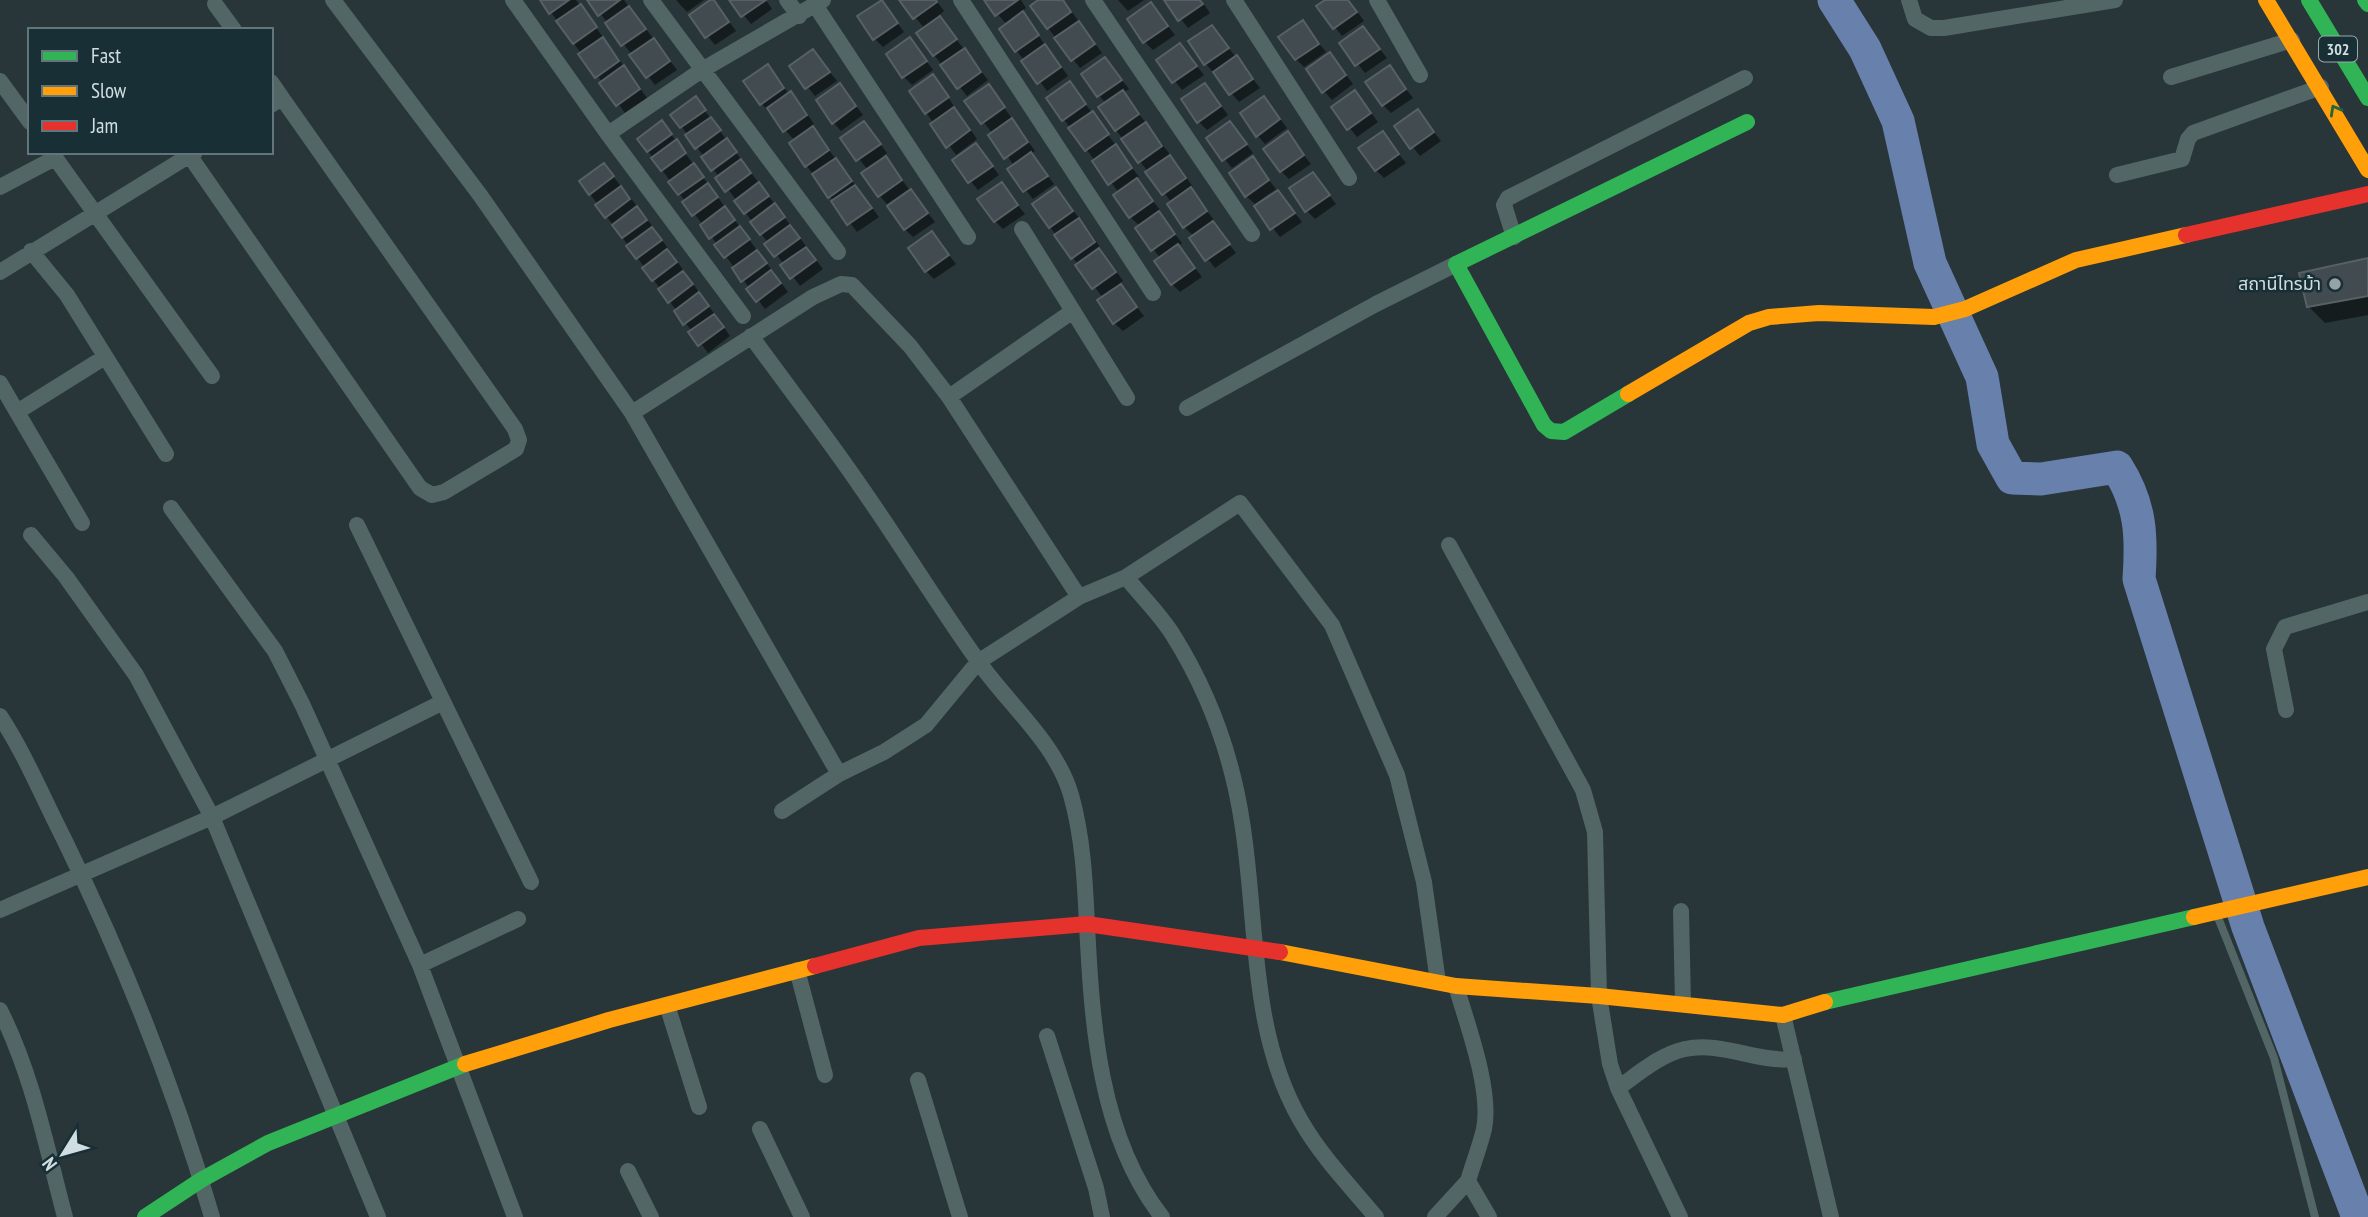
<svg xmlns="http://www.w3.org/2000/svg" width="2368" height="1217" font-family="'PT Sans Narrow','Noto Sans Thai',sans-serif">
  <style>
    .shadow { fill: #0007 }
    .lines { fill: none; stroke-linecap: round; stroke-linejoin: round }
    .river { stroke: #6880ac; stroke-width: 33 }
    .building { fill: #414b50; stroke: #576064; stroke-width: 2 }
    .lane { stroke: #526666; stroke-width: 8 }
    .street { stroke: #526666; stroke-width: 16 }
    .fast { stroke: #30b455; stroke-width: 16 }
    .slow { stroke: #ff9f0a; stroke-width: 16 }
    .jam { stroke: #e5322d; stroke-width: 16 }
    .oneway { stroke: #226442 }
    .poi-dot { fill: #95a3a6; stroke: #182f35; stroke-width: 2.5 }
    .labels { text-anchor: middle; stroke-width: 5; stroke-linejoin: round; paint-order: stroke }
    .shield { fill: #182f35; stroke: #99aaad; stroke-width: 2 }
    .shield-label { font-size: 16px; font-weight: bold; fill: #d0dee1 }
    .poi-label { font-size: 18px; fill: #d0dee1; stroke: #182f35; text-anchor: end }
  </style>
  <rect width="100%" height="100%" fill="#283539"/>
  <path class="shadow" d="M542,0H576L647,98L625,113Z
    M590,0H624L677,70L655,85Z
    M676,0H704L687,12Z
    M713,0L736,31L715,45L691,16Z
    M731,0H766L772,9L751,24Z
    M901,0H936L944,11L938,16L988,80L967,96L934,55L925,29Z
    M986,0H1021L1026,8L1021,12L1068,76L1047,91L1017,51L1007,25Z
    M1041,0H1063L1102,53L1080,68L1048,28Z
    M1118,0H1144L1128,11Z
    M1166,0H1201L1210,13L1188,28Z
    M1328,0H1349L1364,21L1342,36L1319,6Z
    M881,1L904,32L883,47L874,38Z
    M1151,5L1175,35L1153,50L1145,42Z
    M1302,22L1326,52L1304,67L1296,59Z
    M1212,27L1260,88L1239,102L1206,64Z
    M1363,28L1387,58L1365,73L1341,43Z
    M910,39L933,70L912,85L904,77Z
    M1180,45L1204,75L1182,90L1158,60Z
    M813,51L837,81L815,96L791,66Z
    M1330,54L1353,84L1332,100L1324,91Z
    M1105,59L1129,89L1123,93L1178,165L1193,187L1190,189L1214,220L1211,222L1236,253L1215,268L1191,238L1194,236L1184,227L1172,203L1116,130L1106,104L1083,74Z
    M767,66L790,95L799,102L814,124L811,126L879,217L857,232L806,165L795,141L761,103Z
    M1389,68L1413,98L1391,113L1383,105Z
    M933,76L977,139L956,155L911,91Z
    M1070,83L1139,177L1136,179L1160,210L1158,212L1182,243L1178,246L1202,277L1180,292L1172,284L1161,259L1137,228L1140,226L1130,217L1119,193L1048,98Z
    M840,85L863,115L841,131L833,122Z
    M1205,85L1228,115L1207,130L1199,122Z
    M989,86L1035,151L1030,154L1054,184L1033,199L1009,169L1014,166L993,134L967,101Z
    M1355,92L1378,122L1357,137L1333,107Z
    M1264,98L1287,128L1265,144L1257,135Z
    M696,99L823,269L800,286L673,115Z
    M1418,111L1441,141L1420,156L1396,126Z
    M662,122L788,292L765,309L648,151Z
    M864,123L887,153L883,156L909,189L887,204L879,195L868,170L842,138Z
    M1230,123L1253,153L1232,168L1208,138Z
    M1382,133L1406,163L1384,178L1376,170Z
    M1287,134L1311,164L1289,179L1281,171Z
    M976,145L999,175L978,190L954,160Z
    M1253,159L1276,189L1255,204L1246,196Z
    M604,165L645,216L730,336L708,353L590,194Z
    M1313,174L1336,204L1315,219L1307,211Z
    M1001,184L1025,214L1003,229L995,221Z
    M1056,189L1087,228L1123,281L1119,284L1144,316L1123,331L1114,323L1103,298L1050,227Z
    M911,192L935,222L913,237L905,229Z
    M1278,192L1302,222L1280,237L1256,207Z
    M932,234L956,264L934,279L926,271Z
    M2368,259V315L2325,323L2308,306Z"/>
  <g class="lines">
    <path class="river" d="M1834,0L1865,49L1898,121L1930,263L1982,377L1993,444L2012,478L2041,479L2117,467C2141,505 2142,536 2139,579L2248,927L2358,1217"/>
  </g>
  <path class="building" d="M540,0H569L549,14Z
    M587,0H620L598,16Z
    M710,0H714L729,22L705,38L689,15Z
    M729,0H766L741,17Z
    M882,0L898,23L873,40L857,16Z
    M899,0H936L937,2L913,19Z
    M984,0H1018L995,16Z
    M1038,0H1063L1071,12L1047,29L1030,6Z
    M1164,0H1200L1203,4L1178,21Z
    M1325,0H1348L1357,12L1333,29L1316,6Z
    M1151,2L1168,26L1143,43L1127,19Z
    M581,4L597,27L573,44L556,21Z
    M629,6L646,29L621,46L605,23Z
    M1023,11L1039,35L1015,52L999,29Z
    M940,16L957,39L933,56L916,33Z
    M1303,20L1319,44L1295,60L1278,37Z
    M1079,21L1095,44L1071,61L1054,38Z
    M1212,25L1229,48L1204,65L1188,41Z
    M1363,26L1380,49L1355,66L1339,43Z
    M603,37L619,61L595,78L578,54Z
    M910,37L927,61L902,78L886,54Z
    M654,38L670,61L646,78L629,55Z
    M1180,43L1197,66L1172,83L1156,60Z
    M1045,44L1061,67L1037,84L1021,61Z
    M965,48L981,72L957,89L940,65Z
    M813,49L830,72L805,89L789,66Z
    M1330,52L1346,75L1322,93L1306,69Z
    M1237,55L1253,79L1229,95L1213,72Z
    M1105,57L1122,80L1097,97L1081,74Z
    M768,64L784,88L760,105L743,81Z
    M624,65L640,89L616,106L599,83Z
    M1390,65L1406,89L1382,106L1365,82Z
    M933,74L949,97L925,114L909,91Z
    M1070,81L1086,104L1062,121L1046,98Z
    M840,83L856,106L832,124L816,100Z
    M1205,83L1221,106L1197,123L1181,99Z
    M989,84L1005,107L981,124L964,101Z
    M1123,90L1139,114L1115,131L1098,107Z
    M1355,90L1371,113L1347,130L1331,107Z
    M791,91L807,115L783,132L767,108Z
    M696,96L706,110L680,128L670,115Z
    M1264,96L1280,119L1256,137L1240,113Z
    M954,107L970,130L946,148L930,124Z
    M1418,109L1434,132L1410,149L1394,126Z
    M1093,111L1109,134L1085,151L1068,128Z
    M711,117L721,130L695,149L685,135Z
    M1012,118L1028,142L1004,159L988,135Z
    M662,120L672,134L647,152L637,139Z
    M864,121L881,144L856,161L840,138Z
    M1230,121L1247,144L1222,161L1206,138Z
    M1146,122L1162,146L1138,163L1121,139Z
    M813,126L829,150L805,167L789,143Z
    M1288,131L1304,155L1280,172L1263,149Z
    M1383,131L1399,154L1375,171L1358,148Z
    M727,138L737,152L711,171L701,157Z
    M677,139L686,153L661,171L651,158Z
    M976,143L993,166L968,183L952,160Z
    M1116,144L1132,168L1108,185L1092,161Z
    M1031,152L1048,176L1023,192L1007,169Z
    M1170,155L1186,178L1162,195L1145,172Z
    M886,156L902,180L878,197L861,173Z
    M1253,156L1269,180L1245,197L1229,173Z
    M836,158L852,181L828,198L812,174Z
    M741,159L751,173L725,192L715,178Z
    M604,163L614,176L589,195L579,181Z
    M694,163L704,177L678,195L668,182Z
    M1313,172L1330,195L1305,212L1289,188Z
    M1137,178L1153,201L1129,218L1113,195Z
    M759,182L769,196L744,214L734,201Z
    M1002,182L1018,205L994,222L977,199Z
    M708,183L718,197L692,216L682,202Z
    M855,185L872,208L847,225L831,201Z
    M621,186L630,199L605,218L595,205Z
    M1056,187L1073,211L1049,228L1032,204Z
    M1191,187L1207,211L1183,228L1167,204Z
    M911,189L928,213L904,230L887,206Z
    M1278,190L1295,213L1270,230L1254,206Z
    M775,203L785,217L760,235L750,222Z
    M637,206L647,220L622,238L612,225Z
    M725,206L735,220L709,239L700,225Z
    M1159,211L1175,234L1151,251L1135,228Z
    M1079,218L1095,242L1071,259L1054,235Z
    M1213,221L1230,244L1205,261L1189,238Z
    M790,225L800,238L774,257L764,244Z
    M740,226L750,239L724,258L714,245Z
    M652,227L662,240L636,259L626,246Z
    M932,231L949,255L925,272L908,248Z
    M1178,244L1195,268L1171,285L1154,261Z
    M806,247L816,260L790,279L780,265Z
    M1099,248L1116,272L1092,289L1075,265Z
    M667,249L677,262L652,281L642,268Z
    M757,250L767,263L741,282L732,268Z
    M2368,258V296L2307,307L2299,273Z
    M771,270L781,283L756,302L746,289Z
    M683,271L693,284L668,303L658,289Z
    M1121,284L1137,307L1113,324L1097,300Z
    M699,292L709,306L683,325L674,311Z
    M714,314L724,327L698,346L688,332Z"/>
  <g class="lines">
    <path class="lane" d="M2217,915L2274,1058L2315,1217"/>
    <path class="street" d="M333,0L480,195L632,413L839,774
      M513,0L608,134L743,316
      M651,0L838,252
      M787,0L799,16
      M961,0L1153,293
      M1093,0L1252,234
      M1234,0L1349,178
      M1377,0L1420,75
      M1909,0L1915,19L1931,28H1944L2115,0
      M215,4L234,30
      M815,5L968,237
      M2171,77L2292,40
      M0,81L30,122
      M271,82L282,98
      M608,134L702,70L823,0
      M51,152L212,376
      M187,152L420,488L432,495L444,492L516,449L519,440L515,429L282,98L271,105
      M2117,175L2182,159L2188,139L2193,133L2321,87
      M0,187L55,158
      M1022,229L1127,398
      M1514,237L1504,205L1508,198L1745,78
      M31,251L67,295L166,454
      M0,272L195,152
      M751,336C788,387 827,437 863,490C902,546 938,605 978,661C1008,704 1056,743 1071,795C1083,837 1085,882 1087,925C1092,1024 1099,1136 1162,1217
      M0,383L82,523
      M949,397L1073,311
      M1187,408L1376,304L1456,264
      M17,412L105,357
      M632,413L813,297L841,284L852,285L910,346L949,397L1079,597
      M171,508L275,651L303,706L420,965L515,1217
      M357,525L531,882
      M31,535L66,577L136,675L212,817L378,1217
      M1449,545L1583,790L1595,832L1599,996L1610,1064L1618,1088L1680,1217
      M1126,577C1141,596 1160,614 1173,635C1208,691 1232,756 1242,822C1258,920 1249,1032 1301,1121C1321,1156 1350,1186 1376,1217
      M2286,710L2274,649L2285,627L2368,602
      M0,716C25,754 43,798 64,839C124,962 174,1086 212,1217
      M782,811L839,774L884,752L926,725L978,662L1079,597L1126,577L1240,503L1332,625L1397,775L1424,882L1438,982
      M0,910L212,817L443,702
      M1681,911L1683,1004
      M420,965L518,919
      M797,970L825,1075
      M1456,986C1467,1024 1492,1090 1484,1129C1480,1146 1473,1164 1468,1181L1489,1217
      M667,1005L699,1107
      M0,1010C33,1076 46,1146 65,1217
      M1783,1015L1831,1217
      M1047,1036L1096,1188L1102,1217
      M918,1080L960,1217
      M1618,1088C1638,1074 1661,1054 1685,1049C1721,1041 1758,1063 1794,1059
      M760,1129L802,1217
      M628,1171L651,1217
      M1435,1217L1468,1181"/>
    <path class="fast" d="M2309,0L2368,98
      M2365,0L2368,4
      M1628,394L1564,432L1551,431L1544,425L1456,264L1747,122
      M1825,1002L2194,917
      M145,1217L201,1180L268,1143L465,1064"/>
    <path class="slow" d="M2266,0L2368,170
      M1628,394L1749,323L1769,317L1819,313L1934,317L1965,309L2076,260L2186,235
      M2194,917L2368,877
      M1280,952L1456,986L1599,996L1783,1015L1825,1002
      M465,1064L609,1020L815,966"/>
    <path class="jam" d="M2186,235L2368,194
      M815,966L919,938L1087,924L1280,952"/>
  </g>
  <defs><path id="oneway-chevron" d="M-2-3.5L2.5 0L-2 3.5" fill="none" stroke-width="1.6" stroke-linecap="round" stroke-linejoin="round" transform="scale(1.75)"/></defs>
  <use class="oneway" href="#oneway-chevron" transform="translate(2335 110) rotate(-119)"/>
  <circle class="poi-dot" cx="2335" cy="284" r="7"/>
  <g class="labels">
    <rect class="shield" x="2319" y="36.5" width="38" height="25" rx="5"/>
    <g class="shield-label">
      <text x="2338" y="55">302</text>
    </g>
    <g class="poi-label">
      <text x="2321" y="290">สถานีไทรม้า</text>
    </g>
  </g>
  <rect x="28" y="28" width="245" height="126" fill="#182f35" stroke="#62757a" stroke-width="2"/>
  <rect x="42" y="51" width="35" height="10" fill="#30b455" stroke="#62757a" stroke-width="2"/>
  <text x="91" y="63" font-size="21" fill="#d0dee1">Fast</text>
  <rect x="42" y="86" width="35" height="10" fill="#ff9f0a" stroke="#62757a" stroke-width="2"/>
  <text x="91" y="98" font-size="21" fill="#d0dee1">Slow</text>
  <rect x="42" y="121" width="35" height="10" fill="#e5322d" stroke="#62757a" stroke-width="2"/>
  <text x="91" y="133" font-size="21" fill="#d0dee1">Jam</text>
  <g transform="translate(63 1154) rotate(233)" stroke="#182f35" stroke-width="5" paint-order="stroke">
  <path d="M0-5L12 26L0 18L-12 26Z" fill="#d0dee1"/>
  <text y="-10" font-size="19" font-weight="bold" text-anchor="middle" fill="#d0dee1">N</text>
  </g>
</svg>
